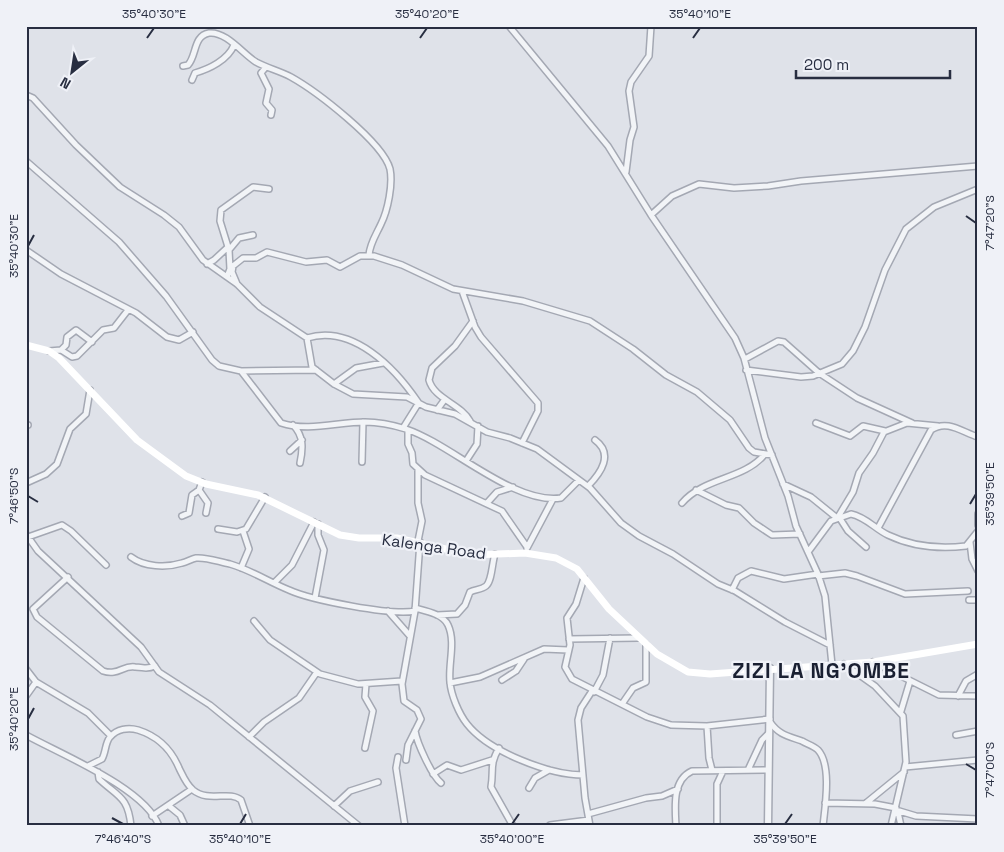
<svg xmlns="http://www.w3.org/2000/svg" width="1004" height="852" font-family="'Space Grotesk',sans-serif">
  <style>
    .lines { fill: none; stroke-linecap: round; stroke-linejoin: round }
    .minor-casing { stroke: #a4a8b3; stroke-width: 8 }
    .tertiary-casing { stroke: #a4a8b3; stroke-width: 9 }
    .minor { stroke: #f2f4f7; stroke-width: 5 }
    .tertiary { stroke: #f2f4f7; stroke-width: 6 }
    .secondary { stroke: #fff; stroke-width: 7 }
    .ticks { fill: none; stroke: #282e41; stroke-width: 2 }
    .labels { text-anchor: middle; stroke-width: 4.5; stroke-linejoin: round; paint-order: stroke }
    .street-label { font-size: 16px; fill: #282e41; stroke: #eff1f7 }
    .district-label { font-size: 21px; font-weight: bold; letter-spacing: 1px; fill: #1a2032; stroke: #eff1f7 }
    .neatline { fill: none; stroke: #282e41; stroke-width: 2 }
    .ticks-label { font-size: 12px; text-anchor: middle; fill: #282e41 }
  </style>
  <rect width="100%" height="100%" fill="#dfe2e9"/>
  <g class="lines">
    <defs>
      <path id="minor" d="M509,26L608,146L651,215L735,338L744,358L765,438L788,496L796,526L818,574L825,596L832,665
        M183,66L188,65C197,55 193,36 209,33C226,31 243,54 256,62C267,68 280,71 291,77C316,91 383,142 390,169C393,184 388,210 381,224C376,235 370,243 369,255
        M266,67L261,73L269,89L266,103L272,110L271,115
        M192,80L195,73C209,69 228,60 234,45
        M26,95L33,98L76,145L120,187L164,215L179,227L203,260L237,284L260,307L307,338L312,367L334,384L353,394L407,397L426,407L455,414L487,432L510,438L537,449L590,488L621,523L639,536L673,554L718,584L735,591L785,622L830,645
        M26,161L119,242L166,296L212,360L219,366L241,371L281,423C308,432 338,422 365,422C378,422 393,425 406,429C451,444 514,505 561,498L579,480
        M626,172L630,140L634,127L629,91L631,82L649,56L651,26
        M651,215L672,196L699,184L734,188L768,186L801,181L978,166
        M26,250L61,274L136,313L167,337L179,340L193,332
        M229,250L220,221L221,210L253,187L269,189
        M207,264L214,260L228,247
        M227,277L230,269L229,250L239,238L253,235
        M237,284L232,272L233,266L243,258H256L267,252L306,262L327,260L340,267L360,256H374L402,265L453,289L523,301L590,321L633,349L666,375L697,392L730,420L749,448L754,452L772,455
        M462,291L475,327L481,337L538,403V411L522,443
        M307,338C353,324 395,368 418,402
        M61,350L72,357L77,356L103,330L114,328L128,310
        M49,351L61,350L66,345L67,337L76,330L92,342
        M745,359L778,341L784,342L819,373L857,398L912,423
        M746,370L801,377L813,376L842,364L853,351L865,327L885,270L906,229L934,207L978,189
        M241,371L316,370
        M334,384L356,368L383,363
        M437,410L445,399
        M470,421C461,404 434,399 429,380L432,368L455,346L473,321
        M816,423L850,436L863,426L885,431
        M26,425H28
        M293,425C304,436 303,449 300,463
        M403,428L418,404
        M408,430V444L412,453L413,464L425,475L502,511L527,547
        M290,451L302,440
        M466,461L477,444L478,426
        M362,462L363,422
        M26,483L46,474L57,464L70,429L86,414L90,390
        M783,484L811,497L837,518
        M588,486C601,473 614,454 595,440
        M199,490L208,503L206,513
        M696,490L726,505L739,508L754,523L772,535L800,534
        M487,503L497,492L513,487
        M682,503C704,477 744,480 765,454
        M978,514V525
        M182,516L189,513L192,495L199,490L202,482
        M838,517L853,492L859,473L873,453L884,432L907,423L938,426
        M839,517L848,531L866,547
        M878,528L931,430C947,419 962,432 978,437
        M218,529L237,532L246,529L265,497
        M26,534L38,551L141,647L159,672L210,705L359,826
        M28,537L62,525L71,531L106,565
        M418,541L422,521L418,503V469
        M970,542L972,559L978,571
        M527,548L553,499
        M808,552L831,521L851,514C866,517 875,529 888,535C913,547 940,549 966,546L978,531
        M131,557C144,567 166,568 182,563C187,562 191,559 196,558C207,557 219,562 230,564C251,570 269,582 289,590C311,600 393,616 415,611
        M241,568L249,549L243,531
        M818,576L845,573L857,576L905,594L968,591
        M68,577L33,609L37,617L103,671C118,676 123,665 135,667C144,667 146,670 155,666
        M584,578L576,604L567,618L570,645L565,667L572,679L647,717L671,725L707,726L770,719
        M274,583L292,565L314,522
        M732,590L738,578L751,571L784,579L818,574
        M315,598L324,550L318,535V524
        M969,600H978
        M415,608C426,611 443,614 448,625C456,642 448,664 450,682C451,695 459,714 467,724C489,752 550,775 583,775
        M388,611L410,636
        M437,615L457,614L465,605L470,592C475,589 481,590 486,586C492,581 492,563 495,554
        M254,621L270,640L320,674L358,684L402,681
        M569,639L638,638
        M873,662L939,695L978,696
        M844,664L875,686L903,716L906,762L891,826
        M26,669L36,682L26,696
        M502,680L516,671L524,659
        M36,682L88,713L111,736
        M450,683L480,677L544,649L568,650
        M594,692L603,675L610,638
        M958,696L966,681L978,674
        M622,704L633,688L646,682V645
        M901,711L910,681
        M770,722C779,735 788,736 802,741C807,744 814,746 818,750C832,765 825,807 823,826
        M707,726L709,758L712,770
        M415,731C417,743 432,776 441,783
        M26,735C60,754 145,788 159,826
        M956,735L978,731
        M249,737L264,722L299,698L317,672
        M365,748L373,711L365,697L366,684
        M499,748C489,765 494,770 491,787L513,826
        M398,757L396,768L405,826
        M406,760L408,745L421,719L417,710L404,701L402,684L415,611L420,542
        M88,766L102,759C106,752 105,743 110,737C117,729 128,727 138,730C157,736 171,749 179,768C183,776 186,784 193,790C209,803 229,790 241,800L250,826
        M905,767L978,760
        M748,770L762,740L769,733
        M98,772L99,779C118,797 128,796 131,826
        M433,774L447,765L461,770L492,760
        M529,788L535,778L549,770
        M825,803L875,804L896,808
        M866,803L904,772
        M169,806L180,815L185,826
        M334,806L350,791L378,782
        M896,810L916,816L978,819
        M898,812L901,826
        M588,814L646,798L662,796L678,789
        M152,816L192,789
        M550,825L589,820
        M590,826L585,798L578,720L581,708L592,691
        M676,826C675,807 672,780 692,771L768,770
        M717,826V784L723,771"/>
      <path id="tertiary" d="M768,826L770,668"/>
    </defs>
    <use href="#minor" class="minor-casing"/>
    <use href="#tertiary" class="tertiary-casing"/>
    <use href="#minor" class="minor"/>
    <use href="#tertiary" class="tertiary"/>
    <path class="secondary" d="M26,345L49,351L59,358L137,440L186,476L206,484L258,495L340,535L359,538H397L472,555L525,553L556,558L577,569L609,609L657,654L688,672L710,674L873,662L978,644"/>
  </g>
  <path class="ticks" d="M147,38L154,28M420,38L427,28M693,38L700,28M966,216L976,223M28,246L34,235M28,496L38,502M970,504L976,494M28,719L34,708M966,764L976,770M112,818L123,824M240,824L246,814M512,824L519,814M785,824L792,814"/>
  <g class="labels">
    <g class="street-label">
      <text transform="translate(434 546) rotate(8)" y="6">Kalenga Road</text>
    </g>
    <g class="district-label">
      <text x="821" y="678">ZIZI LA NG'OMBE</text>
    </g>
  </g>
  <rect width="1004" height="852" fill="none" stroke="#eff1f7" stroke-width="55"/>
  <g transform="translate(72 72) rotate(210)" stroke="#eff1f7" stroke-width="4" paint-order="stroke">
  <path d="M0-4L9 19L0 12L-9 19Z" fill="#282e41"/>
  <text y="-8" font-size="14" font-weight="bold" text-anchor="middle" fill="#282e41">N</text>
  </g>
  <path d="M796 70v8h154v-8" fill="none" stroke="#282e41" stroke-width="2.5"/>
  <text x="804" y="70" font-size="15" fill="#282e41" stroke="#eff1f7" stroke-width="4" paint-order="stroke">200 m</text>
  <rect x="28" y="28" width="948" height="796" class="neatline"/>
  <g class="ticks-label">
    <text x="154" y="18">35°40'30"E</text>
    <text x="427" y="18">35°40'20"E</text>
    <text x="700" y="18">35°40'10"E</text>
    <text transform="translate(990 223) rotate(-90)" y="4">7°47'20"S</text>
    <text transform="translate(14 246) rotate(-90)" y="4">35°40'30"E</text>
    <text transform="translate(990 494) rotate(-90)" y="4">35°39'50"E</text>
    <text transform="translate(14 496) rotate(-90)" y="4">7°46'50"S</text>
    <text transform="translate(14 719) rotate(-90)" y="4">35°40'20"E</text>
    <text transform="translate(990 770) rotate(-90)" y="4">7°47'00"S</text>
    <text x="123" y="843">7°46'40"S</text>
    <text x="240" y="843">35°40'10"E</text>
    <text x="512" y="843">35°40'00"E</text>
    <text x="785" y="843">35°39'50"E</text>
  </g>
</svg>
